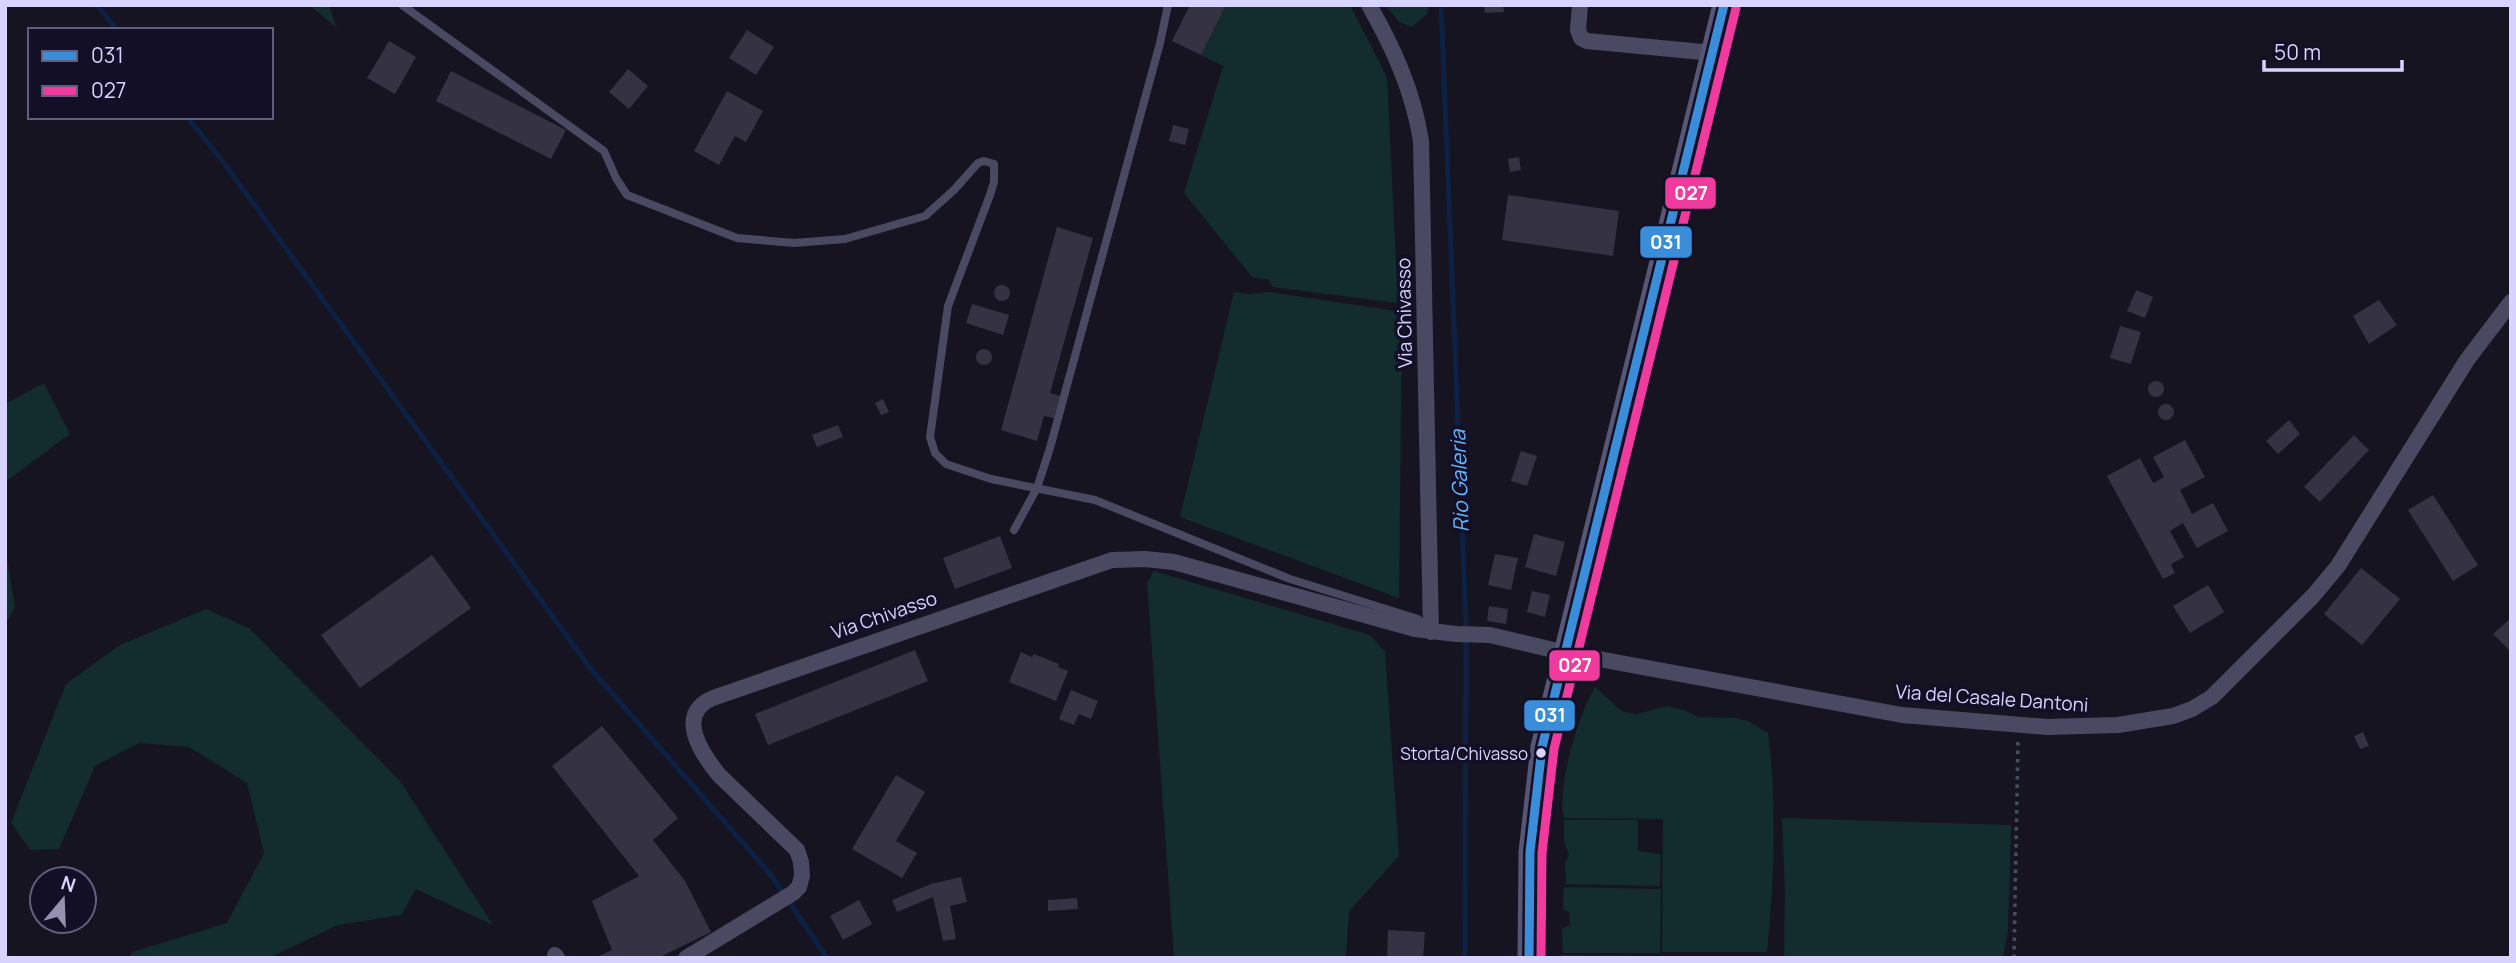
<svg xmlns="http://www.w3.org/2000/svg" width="2516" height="963" font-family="Manrope,sans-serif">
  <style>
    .green { fill: #132c2d }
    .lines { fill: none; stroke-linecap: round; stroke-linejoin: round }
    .stream { stroke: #0d2144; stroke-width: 5 }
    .building { fill: #343243 }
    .path { stroke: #44505f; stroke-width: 3.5; stroke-dasharray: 3.5 5; stroke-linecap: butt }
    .service { stroke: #4a4962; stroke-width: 8 }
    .minor { stroke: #4a4962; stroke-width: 16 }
    .secondary { stroke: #575674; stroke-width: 23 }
    .bus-1-casing { stroke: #130f26; stroke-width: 14 }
    .bus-2-casing { stroke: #130f26; stroke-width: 14 }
    .bus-1 { stroke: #3a8dd9; stroke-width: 9 }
    .bus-2 { stroke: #f13a9d; stroke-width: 9 }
    .bus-dot { fill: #d9d4ff; stroke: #130f26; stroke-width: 2.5 }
    .labels { text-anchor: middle; stroke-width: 7; stroke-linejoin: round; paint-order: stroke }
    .bus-label { font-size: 17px; fill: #d9d4ff; stroke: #130f26; text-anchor: end }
    .street-label { font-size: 19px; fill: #d9d4ff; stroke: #130f26 }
    .water-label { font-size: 21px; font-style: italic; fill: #62b6ff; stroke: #130f26 }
    .line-badge { stroke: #130f26; stroke-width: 2.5 }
    .badge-label { font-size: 19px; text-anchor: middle; font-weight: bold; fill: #fff }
  </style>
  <rect width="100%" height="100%" fill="#161421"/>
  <path class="green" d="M309,5H329L337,28Z
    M1226,5H1350L1387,77L1398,303L1272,287L1269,280L1252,277L1184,193L1223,66L1201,55Z
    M1385,5H1428V13L1412,27L1399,22Z
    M1234,292L1249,294L1270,292L1402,312L1399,598L1180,517Z
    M44,383L70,434L5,482V404Z
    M5,545L15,607L5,625Z
    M1154,571L1370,635L1385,651L1399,856L1349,911L1346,958H1174L1147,582Z
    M206,609L249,628L400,781L493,925L416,889L401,915L338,925L269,958H129L132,952L227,923L264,853L247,783L189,747L139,743L95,766L59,849L30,850L11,823L66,684L120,645Z
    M1595,687L1623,712L1637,714L1667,706L1684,710L1698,717L1735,718L1748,721L1768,733C1777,804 1774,882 1767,952H1662L1663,819L1564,818C1556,790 1579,712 1595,687Z
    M1782,818L2011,825L2008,929L2003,958H1784L1785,890Z
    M1564,820H1638V851L1661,854L1660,886L1566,884L1565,863L1569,854L1564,841Z
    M1564,887L1661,889L1660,953H1563L1562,929L1570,925L1569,912L1563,909Z
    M1561,955L1660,956V958H1561Z"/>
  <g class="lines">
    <path class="stream" d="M97,5L117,30
      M1441,5L1466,625L1465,958
      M187,117L224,163L590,668L771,875L827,958"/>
  </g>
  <path class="building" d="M1190,5H1226L1201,55L1172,41Z
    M1484,5H1503L1504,12L1485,13Z
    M747,30L774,47L756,75L729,58Z
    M389,41L416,57L395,94L367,78Z
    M628,69L648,86L629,109L609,92Z
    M451,71L566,130L551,159L436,101Z
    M727,91L763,111L746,142L735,136L719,165L694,151Z
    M1173,125L1189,129L1185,145L1169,141Z
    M1519,157L1521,170L1510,172L1508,159Z
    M1508,195L1619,211L1613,256L1502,240Z
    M1057,227L1093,238L1050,393L1060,396L1054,418L1044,416L1037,441L1001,430Z
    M994 293a8 8 0 1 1 16 0a8 8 0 1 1-16 0Z
    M2136,290L2153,297L2145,318L2127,311Z
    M2379,300L2397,325L2369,344L2353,316Z
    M972,304L1009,315L1003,335L966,323Z
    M2120,326L2141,332L2131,364L2110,358Z
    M976 357a8 8 0 1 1 16 0a8 8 0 1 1-16 0Z
    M2148 389a8 8 0 1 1 16 0a8 8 0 1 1-16 0Z
    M883,399L889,412L881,415L875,403Z
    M2158 412a8 8 0 1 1 16 0a8 8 0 1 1-16 0Z
    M2289,420L2300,434L2278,454L2266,441Z
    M838,425L843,437L817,447L812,435Z
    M2354,435L2369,450L2320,502L2304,487Z
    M2185,440L2205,477L2180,490L2192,514L2213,503L2228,531L2197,548L2183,523L2170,531L2184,557L2171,564L2175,573L2163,579L2107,476L2140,458L2153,483L2164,477L2153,457Z
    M1521,451L1537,456L1527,486L1511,481Z
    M2433,495L2478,565L2453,581L2408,510Z
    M1534,534L1565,542L1556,576L1525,567Z
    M1000,536L1012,568L955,589L943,558Z
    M1495,554L1518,558L1511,590L1488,585Z
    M432,555L471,608L360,688L321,635Z
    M2361,568L2400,599L2362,645L2324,614Z
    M2208,585L2224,612L2190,633L2173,606Z
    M1532,591L1550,595L1545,617L1527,612Z
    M1489,606L1508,609L1506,624L1487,621Z
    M2511,618V652L2493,634Z
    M915,650L928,681L768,745L755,714Z
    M1021,652L1032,657L1034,654L1059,664L1058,667L1068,671L1056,701L1009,682Z
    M1071,690L1098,701L1091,719L1079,714L1074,725L1059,719Z
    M602,726L678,818L653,840L685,881L711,932L658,958H594L612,950L592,901L639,876L552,766Z
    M2363,732L2369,746L2360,749L2354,736Z
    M896,775L925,792L896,841L917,853L902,878L852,849Z
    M961,877L967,902L950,906L956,939L943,941L933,897L897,912L892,900L931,884Z
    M1077,898L1078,909L1048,911V900Z
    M859,900L872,924L843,940L830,916Z
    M1388,930L1425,932L1423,958H1387Z"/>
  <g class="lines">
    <path class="path" d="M2014,958L2018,739"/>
    <path class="service" d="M402,5L604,151L616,178L627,195L737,238L794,243L845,239L925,216L954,190L978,163L984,161L994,164V182L990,195L948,306L930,437L935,453L946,464L991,479L1095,500L1290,579L1418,619L1428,629
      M1014,530L1037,488L1050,448L1160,43L1168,5"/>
    <path class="minor" d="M1369,5C1394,49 1413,91 1421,141L1431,632
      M1580,5L1578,30L1581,38L1587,41L1713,53
      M555,955L557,958
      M686,958L793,893L799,887L802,876L801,862L797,850L719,775C701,753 675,714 713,698L1112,560L1145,559L1174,562L1415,629L1456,634L1490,635L1566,653L1902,715L2047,727L2118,725L2173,716L2192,709L2212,697L2313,596L2338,566L2467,360L2511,302"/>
    <path class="secondary" d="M1529,958L1530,852L1542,747L1724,5"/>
    <defs>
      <path id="bus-1" d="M1529,958L1530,852L1542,747L1724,5"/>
      <path id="bus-2" d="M1541,958L1542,853L1554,749L1736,8"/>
    </defs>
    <use href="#bus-1" class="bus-1-casing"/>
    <use href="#bus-2" class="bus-2-casing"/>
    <use href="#bus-1" class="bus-1"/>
    <use href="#bus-2" class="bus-2"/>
  </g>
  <circle class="bus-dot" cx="1541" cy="753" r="6"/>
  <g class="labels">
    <g class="bus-label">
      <text x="1528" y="760">Storta/Chivasso</text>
    </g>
    <g class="street-label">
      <text transform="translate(1404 313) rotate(-91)" y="7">Via Chivasso</text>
      <text transform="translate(884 615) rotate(-19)" y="7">Via Chivasso</text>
      <text transform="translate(1992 698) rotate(4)" y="7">Via del Casale Dantoni</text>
    </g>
    <g class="water-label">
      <text transform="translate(1460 481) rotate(-92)" y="7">Rio Galeria</text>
    </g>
  </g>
  <g class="line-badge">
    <rect x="1664" y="176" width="53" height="34" rx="7" fill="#f13a9d"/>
    <rect x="1639" y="225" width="54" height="34" rx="7" fill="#3a8dd9"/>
    <rect x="1548" y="649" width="53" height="33" rx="7" fill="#f13a9d"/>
    <rect x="1523" y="699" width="53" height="33" rx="7" fill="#3a8dd9"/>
  </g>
  <g class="badge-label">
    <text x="1691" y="200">027</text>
    <text x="1666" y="249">031</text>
    <text x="1575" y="672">027</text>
    <text x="1550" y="722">031</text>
  </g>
  <rect width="2516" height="963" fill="none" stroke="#d9d4ff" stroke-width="14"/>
  <rect x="28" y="28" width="245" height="91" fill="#130f26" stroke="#625e7d" stroke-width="2"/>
  <rect x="42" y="51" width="35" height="10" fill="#3a8dd9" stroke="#625e7d" stroke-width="2"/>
  <text x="91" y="63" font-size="21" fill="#d9d4ff">031</text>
  <rect x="42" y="86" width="35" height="10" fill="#f13a9d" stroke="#625e7d" stroke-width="2"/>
  <text x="91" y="98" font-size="21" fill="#d9d4ff">027</text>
  <g transform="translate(63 900) rotate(19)"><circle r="33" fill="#130f26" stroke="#625e7d" stroke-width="2"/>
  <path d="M0-5L12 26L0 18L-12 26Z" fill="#9591b1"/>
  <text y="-10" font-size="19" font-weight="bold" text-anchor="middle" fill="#d9d4ff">N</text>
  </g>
  <path d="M2264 60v10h138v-10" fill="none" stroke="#d9d4ff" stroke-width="3.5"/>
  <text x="2274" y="60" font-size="21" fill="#d9d4ff" stroke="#130f26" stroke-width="5" paint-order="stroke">50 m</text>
</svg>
